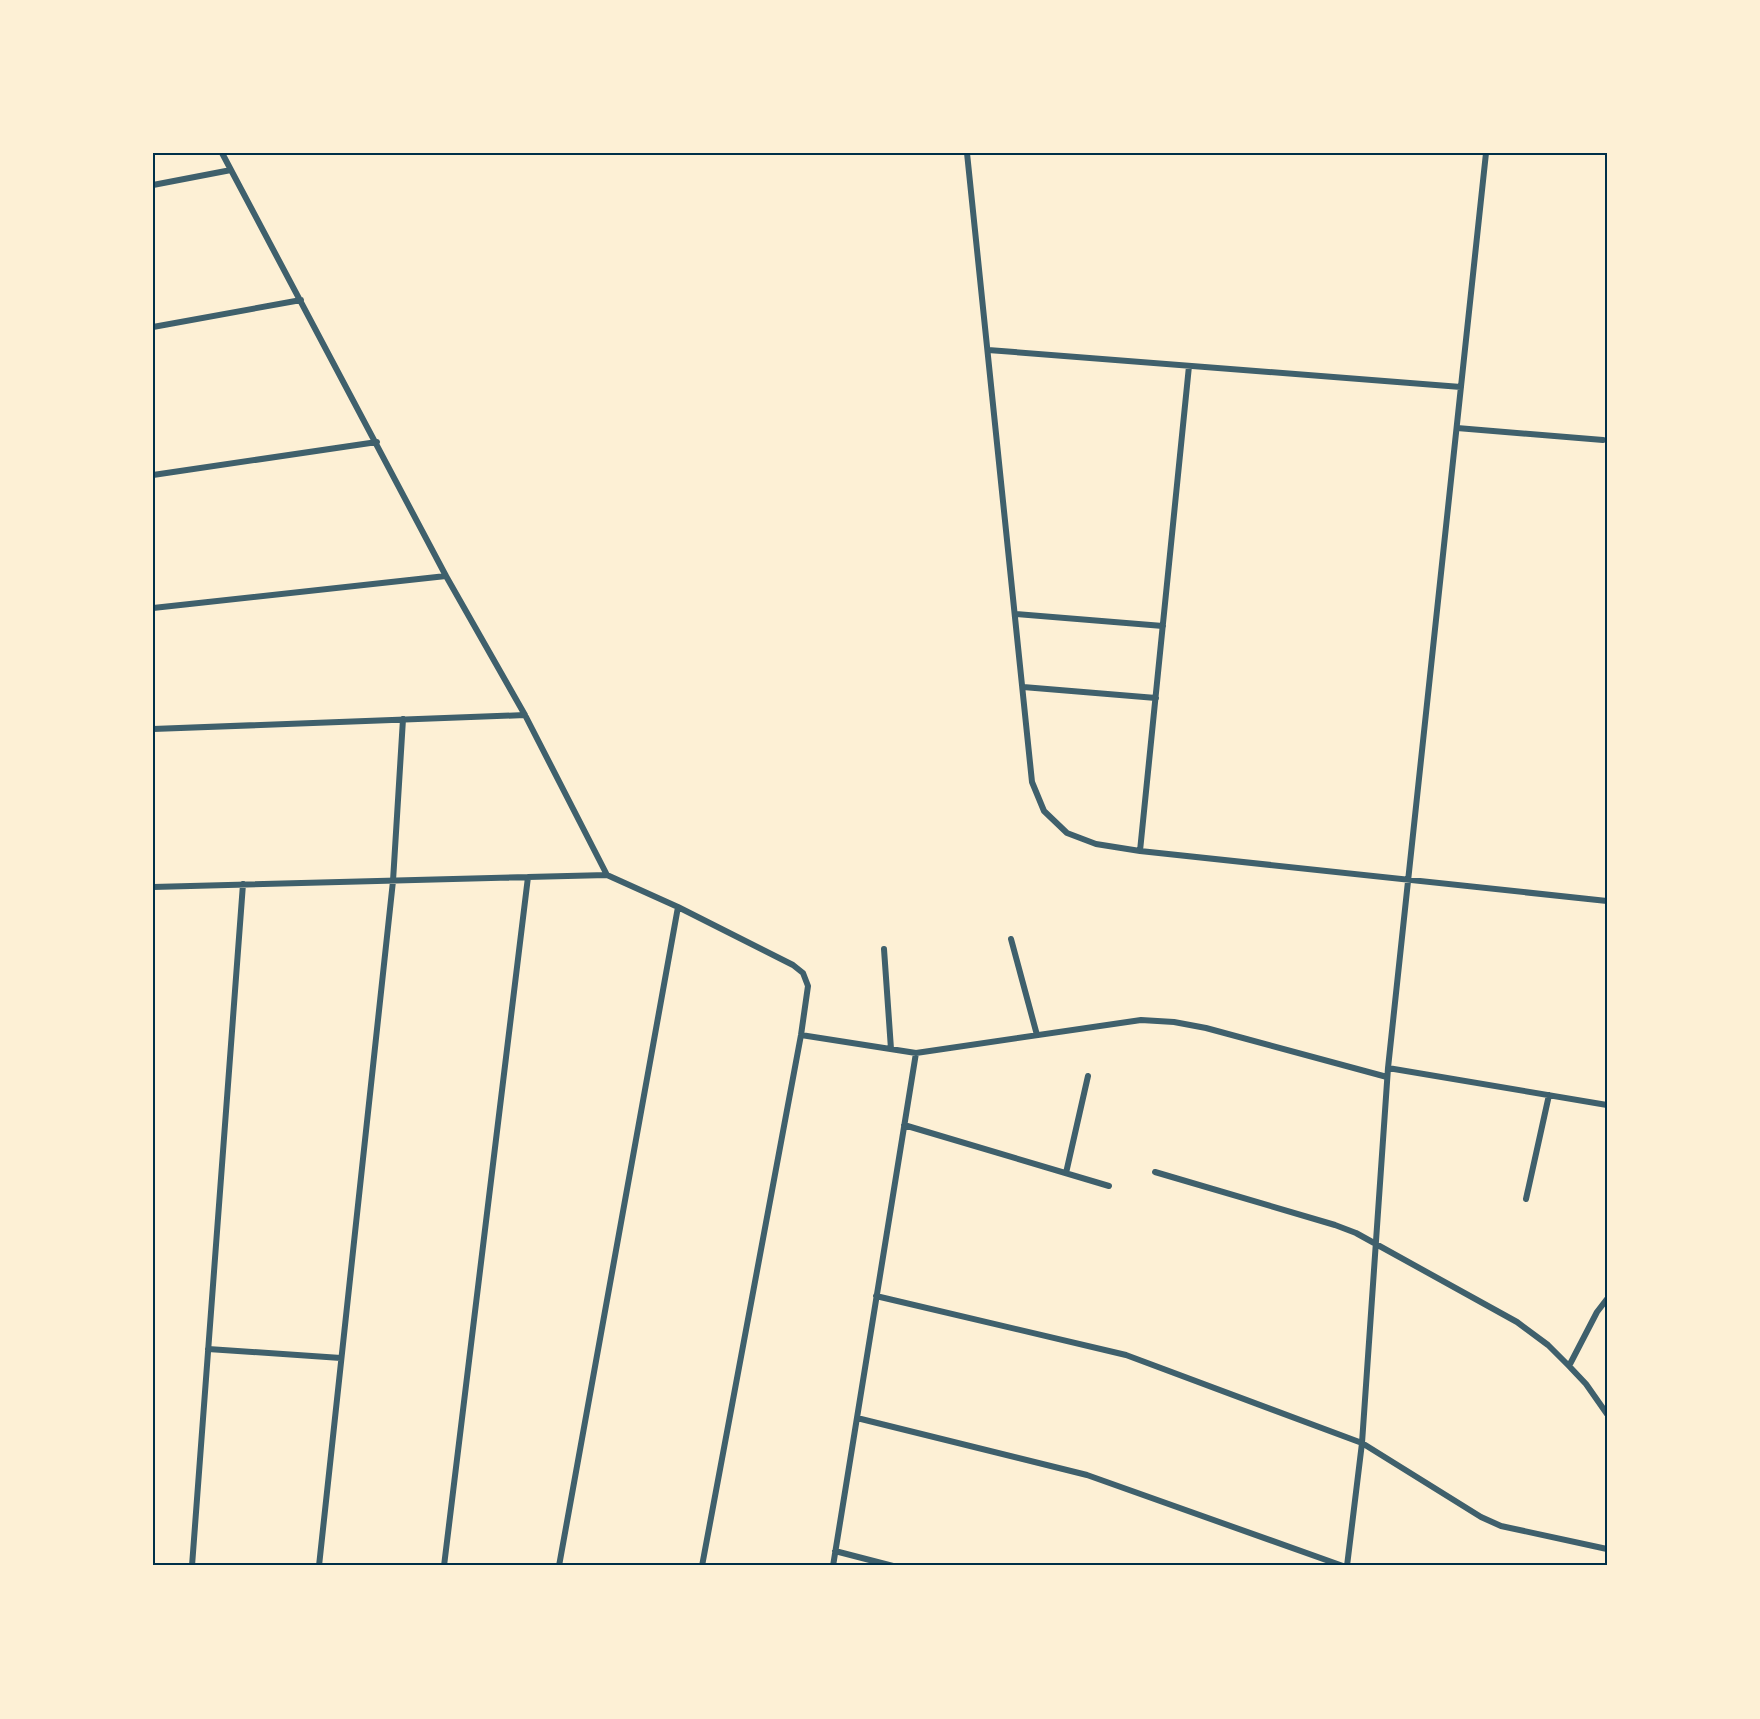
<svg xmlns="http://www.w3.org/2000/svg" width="1760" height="1719" font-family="'PT Sans Narrow',sans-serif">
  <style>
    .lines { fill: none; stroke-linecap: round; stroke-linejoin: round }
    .minor { stroke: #3f606c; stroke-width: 6 }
    .neatline { fill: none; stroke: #003049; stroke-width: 2 }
  </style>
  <rect width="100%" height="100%" fill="#fdf0d5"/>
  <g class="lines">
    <path class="minor" d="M222,153L446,576L525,715L607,875
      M967,153L1032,782L1044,811L1067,833L1096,844L1140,851L1607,901
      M153,185L231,170
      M153,327L301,300
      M988,350L1461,387
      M1457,428L1603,440
      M153,475L377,442
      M153,608L446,576
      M1015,614L1163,626
      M1023,687L1156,698
      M153,729L525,715
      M1140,851L1189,366
      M153,887L607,875L678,907L793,965L803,973L808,986L801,1035L702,1566
      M1011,939L1037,1035
      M884,949L891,1049
      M801,1035L916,1053L1141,1020L1174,1022L1206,1028L1387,1077
      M1388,1068L1607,1105
      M904,1125L1109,1186
      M1155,1172L1335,1225L1356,1233L1517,1322L1548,1345L1569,1366L1586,1384L1607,1414
      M1066,1173L1088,1076
      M1526,1199L1549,1095
      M876,1296L1126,1355L1362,1443L1481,1517L1501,1526L1607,1549
      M208,1349L341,1358
      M1569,1366L1597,1312L1607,1299
      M857,1418L1087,1475L1343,1566
      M835,1551L893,1566
      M192,1566L243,884
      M319,1566L393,881L403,719
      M444,1566L528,877
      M559,1566L678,907
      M833,1566L916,1053
      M1347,1566L1362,1443L1388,1068L1486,153"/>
  </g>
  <rect width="1760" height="1719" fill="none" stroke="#fdf0d5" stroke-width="309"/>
  <rect x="154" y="154" width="1452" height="1410" class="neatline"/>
</svg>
